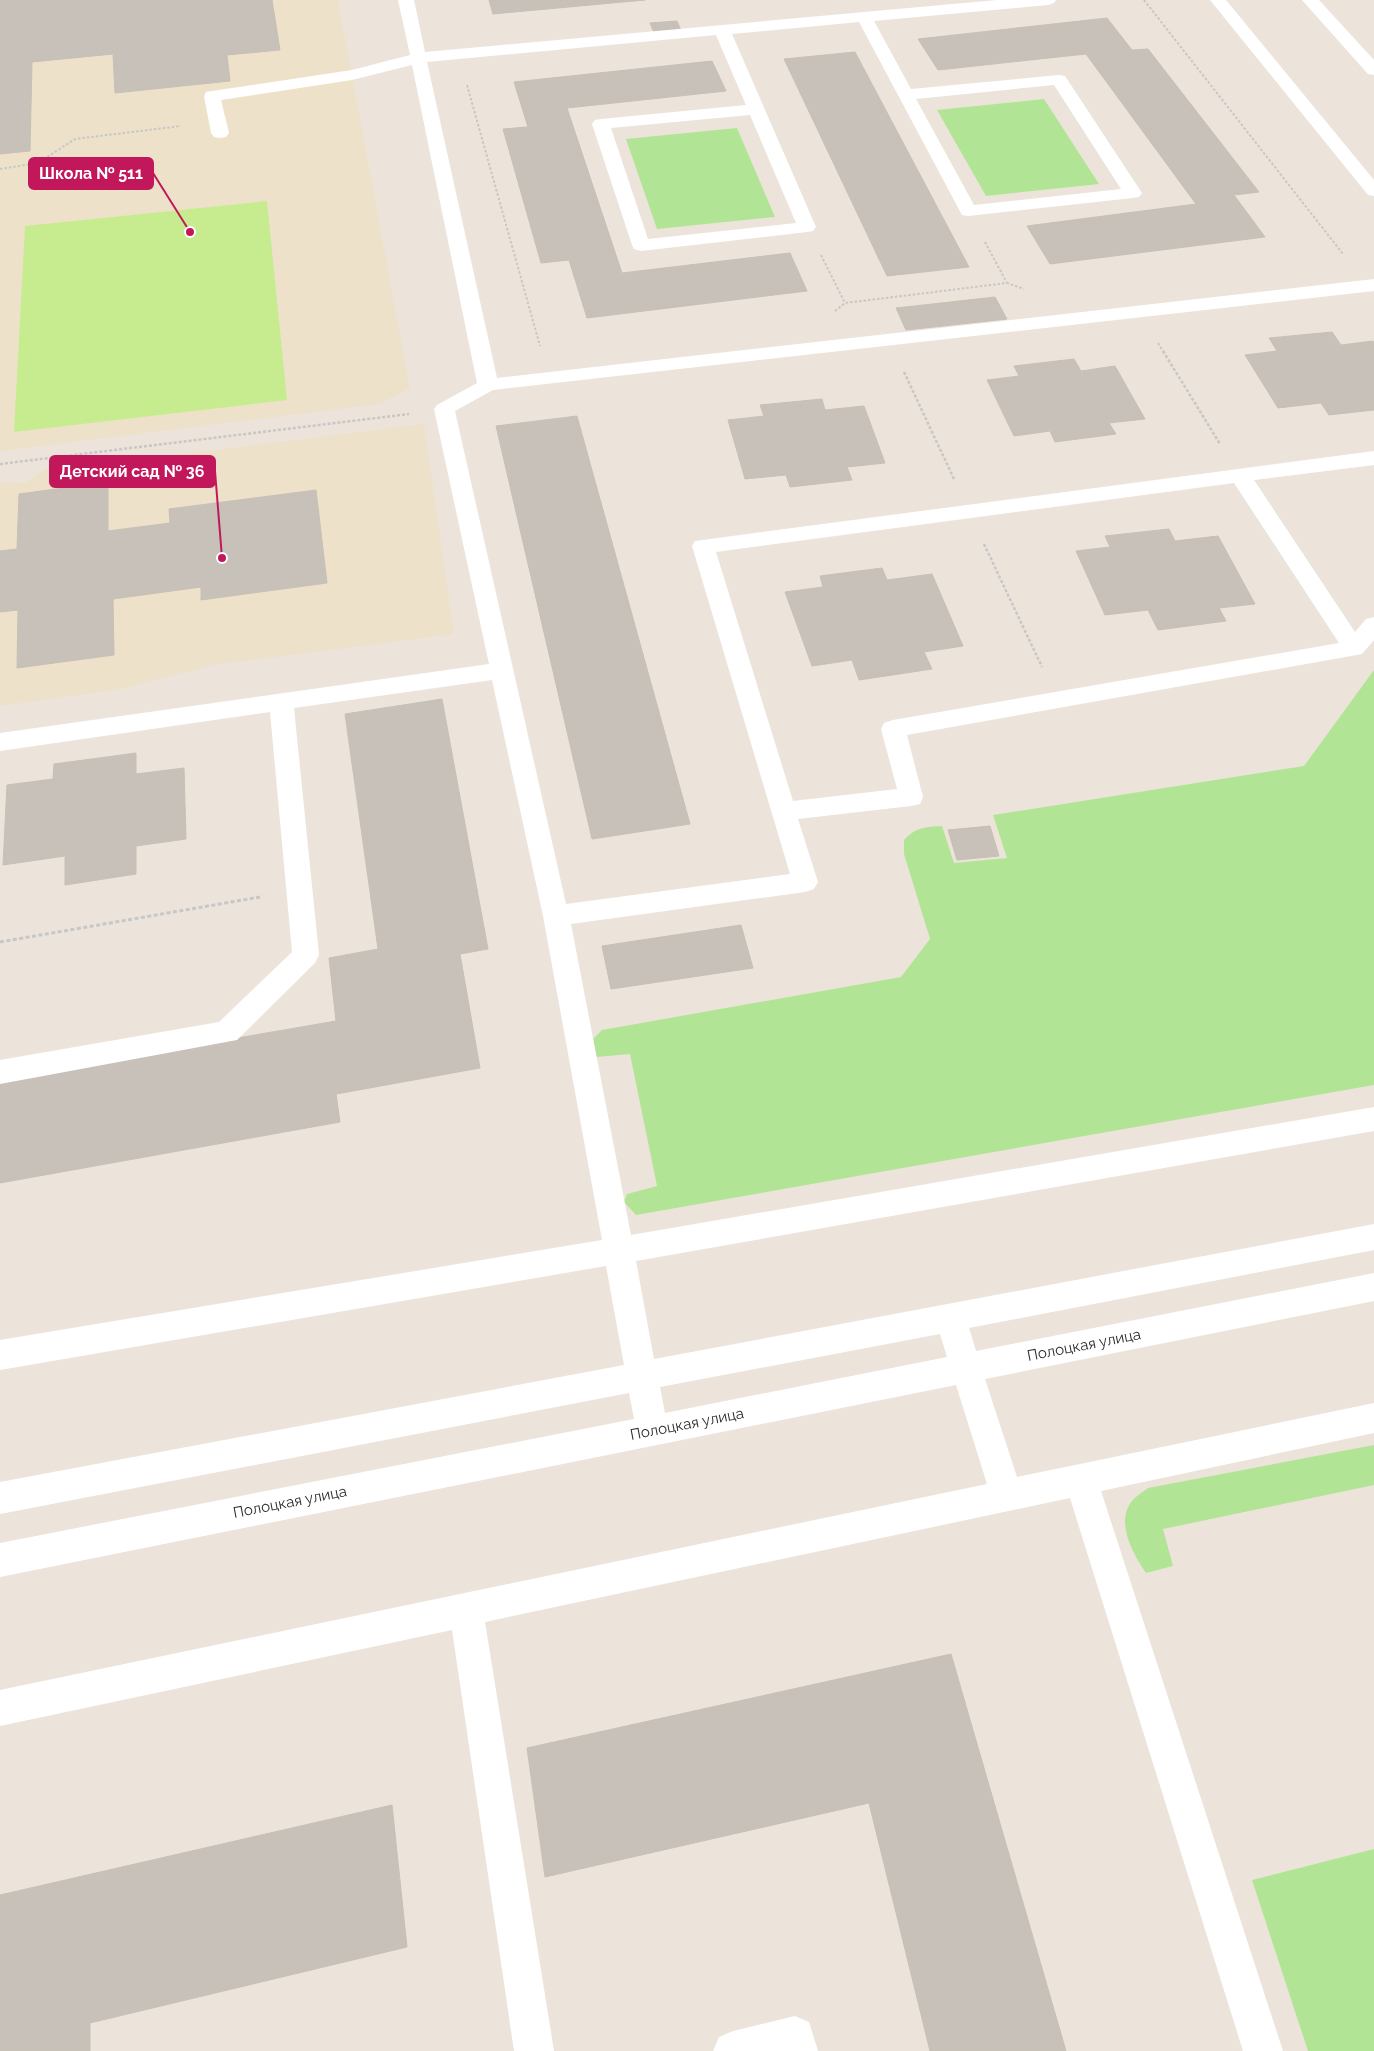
<svg xmlns="http://www.w3.org/2000/svg" width="1374" height="2051" font-family="Raleway,sans-serif">
  <style>
    .education { fill: #eee1c9 }
    .green { fill: #b2e495 }
    .pitch { fill: #c7ec90 }
    .building { fill: #c7c1ba; stroke: #c7c0b4 }
    .lines { fill: none; stroke-linecap: round; stroke-linejoin: round }
    .path-far2 { stroke: #c7c7c7; stroke-width: 2; stroke-dasharray: 2.5 2; stroke-linecap: butt }
    .path-far1 { stroke: #c7c7c7; stroke-width: 2.5; stroke-dasharray: 3 2; stroke-linecap: butt }
    .path { stroke: #c7c7c7; stroke-width: 3; stroke-dasharray: 4 2.5; stroke-linecap: butt }
    .minor { fill: #fff; fill-rule: evenodd }
    .labels { text-anchor: middle; stroke-width: 5; stroke-linejoin: round; paint-order: stroke }
    .street-label { font-size: 15px; fill: #292929; stroke: #fff }
    .leader { fill: none; stroke: #c2185b; stroke-width: 2 }
    .callout-dot { fill: #c2185b; stroke: #fff; stroke-width: 2 }
    .callout { fill: #c2185b; stroke: #c2185b; stroke-width: 2 }
    .callout-label { font-size: 16px; text-anchor: middle; font-weight: bold; fill: #fff }
  </style>
  <rect width="100%" height="100%" fill="#ece4da"/>
  <path class="education" d="M0,0H338L410,388L379,404L0,451Z
    M424,424L454,634L213,665L117,690L0,706V482L24,483L44,470L125,461L148,470L169,456Z"/>
  <path class="green" d="M1044,99L1099,184L986,196L937,110Z
    M737,128L775,217L657,229L626,139Z
    M1374,670V1085L636,1215L624,1202L627,1194L657,1186L630,1054L596,1057L593,1039L602,1030L901,977L930,939L904,854V840C916,827 925,827 942,826L954,863L1007,858L993,815L1304,766Z
    M1374,1445V1485L1163,1529L1173,1566L1146,1573C1133,1554 1115,1522 1132,1501C1136,1496 1143,1492 1148,1488Z
    M1374,1849V2051H1308L1252,1880Z"/>
  <path class="pitch" d="M267,201L287,400L14,432L25,226Z"/>
  <path class="building" d="M0,0H272L280,50L227,55L230,81L115,93L113,54L32,62L30,151L0,154Z
    M489,0H645L493,14Z
    M1107,18L1132,50L1148,49L1259,192L1234,195L1265,237L1050,264L1027,226L1196,204L1086,54L938,70L918,39Z
    M677,21L682,33L655,35L650,23Z
    M855,52L969,267L887,276L784,59Z
    M712,61L726,91L567,108L622,273L790,253L807,291L587,318L569,260L541,263L503,129L528,127L514,82Z
    M995,297L1007,319L906,330L896,308Z
    M1332,332L1341,345L1373,341L1374,343V410L1329,415L1321,403L1278,408L1245,355L1277,351L1269,338Z
    M1074,359L1081,371L1115,366L1145,419L1109,423L1116,434L1055,442L1050,431L1014,436L987,380L1019,376L1014,366Z
    M822,399L825,410L864,406L885,463L847,467L852,480L790,487L786,475L745,479L728,420L764,416L760,405Z
    M577,416L690,824L592,839L496,426Z
    M108,482V531L170,523L169,509L316,490L327,583L201,600V587L113,599L114,655L17,668L18,610L0,612V551L17,549L19,494Z
    M1169,529L1175,541L1218,536L1255,604L1219,608L1226,621L1158,630L1148,610L1105,615L1076,551L1110,547L1105,536Z
    M882,568L887,580L932,574L963,646L924,652L932,669L859,680L852,660L812,666L785,592L823,587L820,576Z
    M442,699L488,949L460,954L480,1068L336,1094L340,1122L0,1183V1079L336,1021L329,958L378,949L345,714Z
    M136,753V774L184,768L186,839L136,846V874L65,885V856L3,865L7,785L53,779L54,764Z
    M990,826L999,856L957,860L948,830Z
    M741,925L753,968L611,989L602,946Z
    M951,1654L1066,2051H930L869,1803L545,1877L527,1748Z
    M392,1805L407,1947L90,2023V2051H0V1895Z"/>
  <g class="lines">
    <path class="path-far2" d="M1144,0L1343,254
      M467,85L540,346
      M0,169L38,163L75,139L181,126
      M985,242L1007,283
      M821,255L845,303
      M835,311L845,303L1007,283L1024,289
      M1158,343L1164,353"/>
    <path class="path-far1" d="M1163,351L1220,444
      M904,372L954,479
      M0,464L409,414
      M984,544L1042,667"/>
    <path class="path" d="M0,942L260,897"/>
    <path class="minor" d="M398,0H414L425,52L997,0H1056L1054,3L1048,5L874,21L911,89L1059,75L1065,76L1142,193L1139,197L1133,198L968,216L962,215L859,22L732,34L816,227L813,231L807,232L641,251L634,249L632,245L592,124L595,120L601,119L746,105L716,35L427,62L497,378L1374,279V291L493,390L455,411L566,904L790,874L692,546L695,541L1374,451V465L1254,480L1355,632L1366,619L1374,617V640L1362,654L907,735L923,797L920,804L911,806L798,819L818,882L814,889L805,892L571,924L631,1235L1374,1107V1131L636,1261L654,1359L1374,1224V1250L969,1328L976,1351L1374,1273V1301L985,1379L1017,1477L1374,1403V1433L1101,1491L1283,2051H1243L1070,1498L485,1622L554,2051H514L452,1630L0,1726V1690L987,1484L956,1385L0,1577V1543L634,1419L629,1393L0,1514V1482L624,1365L606,1266L0,1370V1340L602,1240L543,916L492,680L294,708L319,955L315,963L237,1040L0,1084V1060L219,1022L292,952L270,712L0,751V733L489,664L434,409L437,405L477,383L412,65L352,80L221,100L229,133L226,137L220,138L214,137L211,133L204,96L206,92L212,91L352,70L410,55ZM1054,85L1121,189L974,205L916,99ZM750,115L796,223L648,239L611,128ZM1234,483L1339,643L893,720L884,723L881,729L897,789L793,801L716,552ZM940,1334L947,1357L665,1413L660,1387Z
      M1210,0H1226L1374,180V196L1368,195Z
      M1302,0H1319L1374,60V75L1368,74Z
      M795,2016L809,2022L818,2051H713L719,2037L733,2031Z"/>
  </g>
  <g class="labels">
    <g class="street-label">
      <text transform="translate(1084 1345) rotate(-11)" y="5">Полоцкая улица</text>
      <text transform="translate(687 1424) rotate(-11)" y="5">Полоцкая улица</text>
      <text transform="translate(290 1502) rotate(-11)" y="5">Полоцкая улица</text>
    </g>
  </g>
  <path class="leader" d="M190 232L153 173M222 558L215 471"/>
  <g class="callout-dot">
    <circle cx="190" cy="232" r="5"/>
    <circle cx="222" cy="558" r="5"/>
  </g>
  <g class="callout">
    <rect x="29" y="158" width="124" height="31" rx="5"/>
    <rect x="50" y="456" width="165" height="31" rx="5"/>
  </g>
  <g class="callout-label">
    <text x="91" y="179">Школа № 511</text>
    <text x="132" y="477">Детский сад № 36</text>
  </g>
</svg>
